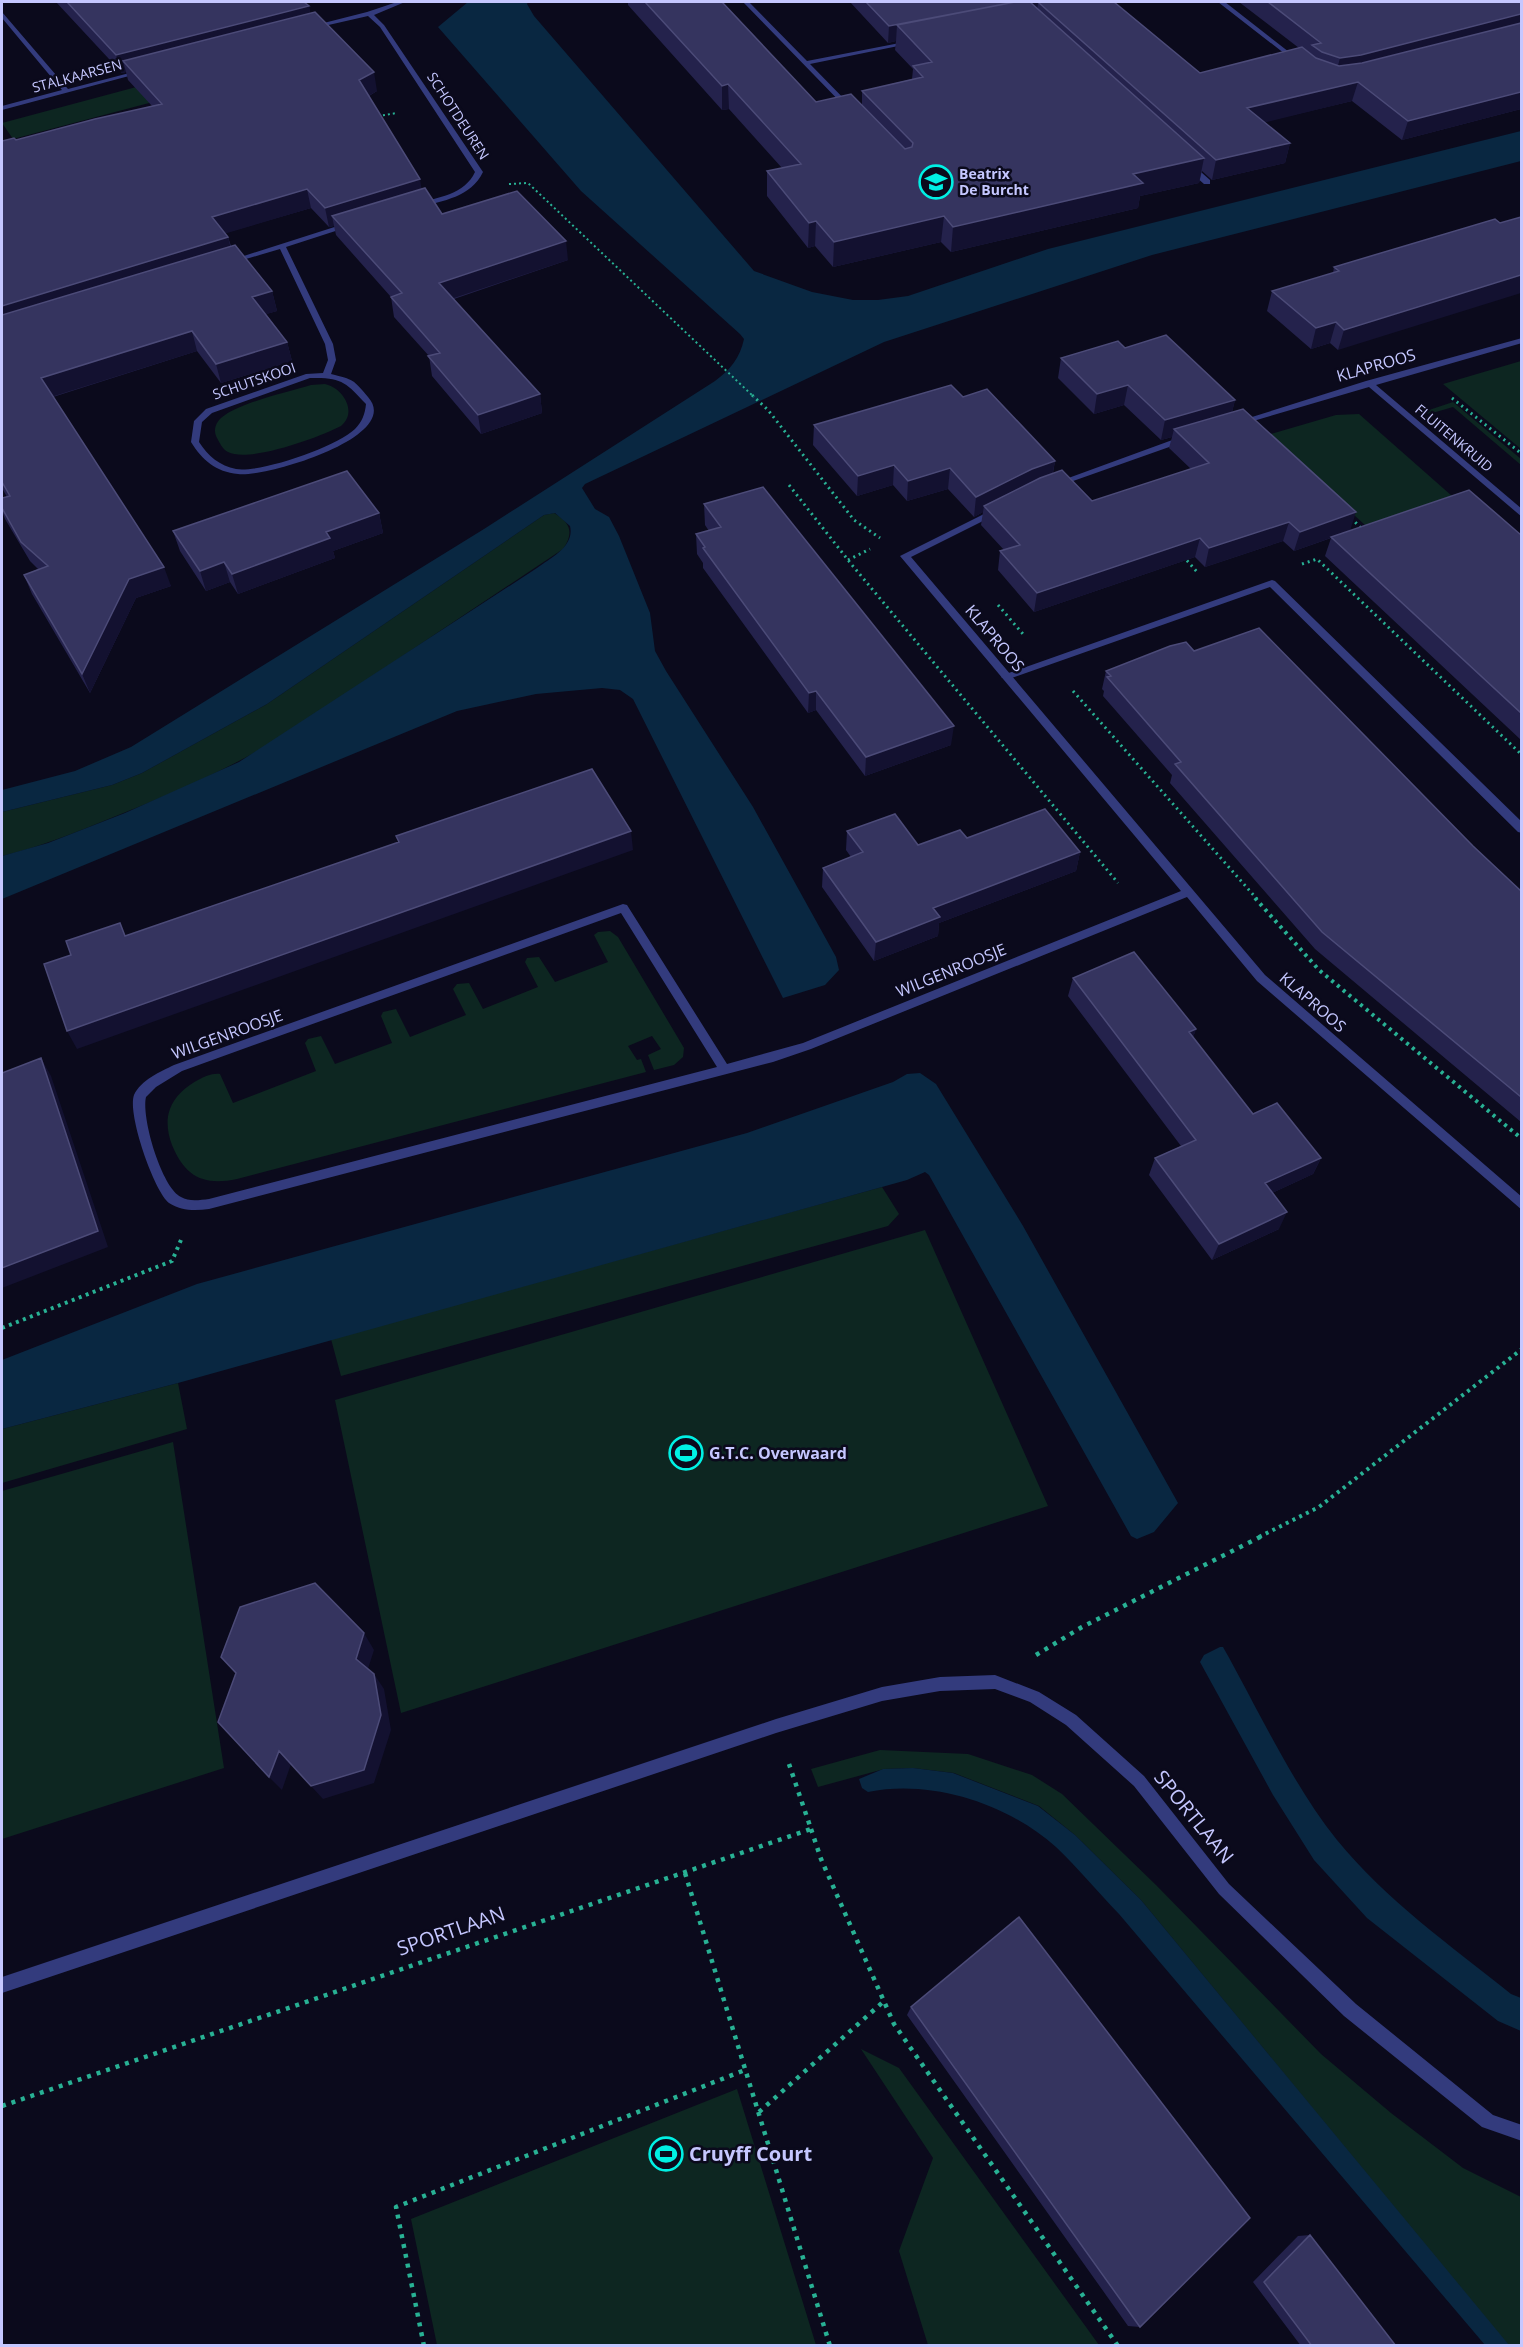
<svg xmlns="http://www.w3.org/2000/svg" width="1523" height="2347" font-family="'Open Sans',sans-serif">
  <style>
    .green { fill: #0d2621 }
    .water { fill: #092741 }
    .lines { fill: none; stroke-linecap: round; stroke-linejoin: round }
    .path-far3 { stroke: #28b194; stroke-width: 2; stroke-dasharray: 2 3; stroke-linecap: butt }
    .path-far2 { stroke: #28b194; stroke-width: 3; stroke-dasharray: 2 4; stroke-linecap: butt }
    .path-far1 { stroke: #28b194; stroke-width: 4; stroke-dasharray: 3 4.5; stroke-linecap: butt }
    .path { stroke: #28b194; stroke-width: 4.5; stroke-dasharray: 4 6; stroke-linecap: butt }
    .service { fill: #333b7d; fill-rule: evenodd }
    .minor { fill: #333b7d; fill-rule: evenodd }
    .wall { fill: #24224c }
    .shaded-wall { fill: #131130 }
    .building { fill: #35345f; stroke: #4c4b78; stroke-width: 1.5 }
    .labels { text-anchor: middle; stroke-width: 5; stroke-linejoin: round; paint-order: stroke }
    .far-street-label { font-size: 14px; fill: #c5c7ff; stroke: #0b0a1c }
    .far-poi-label { font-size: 14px; font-weight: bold; fill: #c5c7ff; stroke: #0b0a1c; text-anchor: start }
    .street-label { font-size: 16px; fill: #c5c7ff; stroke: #0b0a1c }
    .poi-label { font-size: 16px; font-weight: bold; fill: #c5c7ff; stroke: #0b0a1c; text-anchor: start }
    .near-street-label { font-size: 20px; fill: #c5c7ff; stroke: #0b0a1c }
    .near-poi-label { font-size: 20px; font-weight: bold; fill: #c5c7ff; stroke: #0b0a1c; text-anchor: start }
  </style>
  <rect width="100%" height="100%" fill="#0b0a1c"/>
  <path class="green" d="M155,82L168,98L13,139L2,123Z
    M1521,361H1522L1521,449L1443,384Z
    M325,384C343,388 358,412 341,426C320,437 250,463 228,452C222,449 220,443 217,438C212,429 217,420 225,415C243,402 288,392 311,385Z
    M1453,402L1521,459V465L1453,407L1429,414L1423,412Z
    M1359,414L1452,496L1366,526L1267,435L1336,415Z
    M554,513C571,523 574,533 563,549L278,739C225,771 169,795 111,818C75,833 39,847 2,856V812L112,785L142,773L267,704L544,515Z
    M610,931L618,937L684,1048L683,1057L674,1065L654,1070L648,1055L661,1049L652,1036L628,1046L637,1060L641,1059L646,1072L237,1179C204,1186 185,1177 172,1145C161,1116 171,1095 198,1080C204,1077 212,1073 220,1074L233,1103L316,1071L305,1043L308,1039L321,1036L335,1064L392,1043L381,1016L383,1012L396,1009L410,1037L466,1015L453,989L457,984L469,983L483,1009L538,987L525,962L527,958L539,957L555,982L608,962L594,935L598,932Z
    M882,1187L899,1214L888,1226L341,1376L331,1339Z
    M925,1230L1048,1506L401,1713L335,1400Z
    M178,1383L187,1429L2,1483V1429Z
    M173,1442L224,1768L2,1839V1491Z
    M880,1750L968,1754L1032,1775L1062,1794L1156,1885L1321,2054L1391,2113L1463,2168L1521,2197V2345H1508L1141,1900L1075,1835L1039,1806L954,1773L913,1768L884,1769L818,1787L811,1769Z
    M861,2049L899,2068L1099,2345H928L899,2251L933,2158Z
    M737,2089L816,2345H437L411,2219Z"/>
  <path class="water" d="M468,2H528L527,4L534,16L754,271L812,292L853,300H878L908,296L1048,249L1521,131V161L1152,255L884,342L585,484L582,488L595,509L609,517L619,536L650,613L655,651L666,671L753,807L836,957L839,970L825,985L783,998L633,699L620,690L602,688L536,694L457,711L2,899V856L48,843L125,813L239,762L537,568C551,558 575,546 570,526L555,513L544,515L267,704L142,773L112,785L2,812V790L75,771L131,747L484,529L715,381C730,370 740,358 744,339L740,334L581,191L438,27Z
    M920,1073L936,1084L1023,1226L1178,1503L1154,1532L1137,1539L1131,1536L929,1175L925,1172L907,1180L178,1383L2,1429V1360L197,1284L747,1133L893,1082L907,1074Z
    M1220,1647H1223C1258,1709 1292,1784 1337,1840C1386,1900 1450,1945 1511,1994L1521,1998V2031L1498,2021L1367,1918L1314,1860L1273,1795L1200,1662L1204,1655Z
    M913,1768L953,1773L1038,1806L1075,1835L1141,1900L1509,2345H1485L1119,1914C1098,1892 1078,1868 1056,1847C1008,1804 932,1779 868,1792L862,1788L859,1779L883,1769Z"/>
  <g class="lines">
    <path class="path-far3" d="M378,116L397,113
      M509,184L528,183L754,397"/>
    <path class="path-far2" d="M752,395L768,410L854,520L880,538
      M1452,398L1522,454
      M789,485L852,565L1118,883
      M1351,518L1363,530
      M1183,556L1198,573
      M848,560L870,549
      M1302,564L1317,559L1522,755
      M998,605L1023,634
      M1073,691L1257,899"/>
    <path class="path-far1" d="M1255,898L1319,970L1522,1139
      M2,1328L172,1261L181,1240
      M1259,1537L1319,1507L1522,1349"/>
    <path class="path" d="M1036,1655L1082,1627L1262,1536
      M811,1829L821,1859L894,2024L1118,2346
      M685,1873L830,2346
      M2,2106L811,1829L789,1764
      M759,2112L883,2002
      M424,2346L396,2207L745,2070"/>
    <path class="service" d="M1272,580L1275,581L1522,822V833L1518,832L1270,587L1009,679L1006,680L1001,677L1003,675Z"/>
    <path class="minor" d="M397,2H405L374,15L384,25L483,172C471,197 443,201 419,207L415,205L416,203C438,198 465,194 475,172L380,27L368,16L311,29L308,27L367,12Z
      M743,2H749L807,61L910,41L913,43L810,64L852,107V111H849Z
      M1218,2H1225L1298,59V61H1294Z
      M2,12L68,89L141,70L144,72L2,110V106L62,90L2,18Z
      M1187,165H1193L1210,180V184H1204L1187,169Z
      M347,223L354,225L286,247L333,344L336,360L331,374C354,380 353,379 368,397C404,437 264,478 238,474C216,472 202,460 191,442L194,421L206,409L306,374L323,373L328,360L325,344L280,249L229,264L225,262ZM310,378C341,377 346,382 366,404C365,414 362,422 355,429C336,447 261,473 236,469C220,466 208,456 199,442L202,422L212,413Z
      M1522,338V343L1376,385L1522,509V517L1369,387L1243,424L1236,422L1366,381Z
      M1186,435L1190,438L1189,440L1059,486L1056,487L1052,484Z
      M996,508L999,509V513L911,557L1265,975L1522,1197V1210L1257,981L1187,897L811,1049L773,1062L209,1209C195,1211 181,1211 169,1203C154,1191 127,1114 134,1095C141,1080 160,1072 174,1065L623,904L627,905L727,1064L803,1043L1181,891L900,556ZM621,913L717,1067L209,1199C200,1200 189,1202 181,1197C162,1188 141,1118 146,1097L156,1087L182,1071Z
      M995,1675L1039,1692L1076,1715L1144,1776L1229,1884L1356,2004L1493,2115L1522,2125V2141L1482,2127L1344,2016L1219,1894L1134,1786L1066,1725L1030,1702L995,1689L940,1691L882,1701L776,1733L2,1993V1977L776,1719L882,1687L940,1677Z"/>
  </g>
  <path class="wall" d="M56,2H304L309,6L310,14L377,91L369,96L422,189L442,214L568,260L454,299L540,394L542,413L481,434L432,376L429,356L394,317L391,297L336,235L334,226L329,227L311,208L225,233L228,237L231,246L272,291L277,311L266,314L287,342L292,361L221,383L197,351L53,397L171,586L136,598L90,693L32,594L24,575L38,569L30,561L5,519L2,511V498L7,497L2,488V141L16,140L152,106L128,80L126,72L122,73Z
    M628,2H722L816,102L862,105V91L912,79L913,69L895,50L896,41L888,43L850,2H1114L1200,73L1299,48L1239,2H1521V109L1402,140L1352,101L1264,122L1290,143L1285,163L1212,180L1202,171L1199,183L1140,196L1138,208L951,252L941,242L833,267L815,246L808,248L767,196V171L782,168L729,109L722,110L628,5Z
    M1495,219L1338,350L1330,343L1311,349L1267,311L1272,291L1333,273L1334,267Z
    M1125,348L1235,400L1232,412L1350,531L1521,535V740L1325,556L1331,538L1294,551L1283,541L1205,567L1195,557L1034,612L998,570L1000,551L1004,550L981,525L983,512L974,517L948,489L907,501L893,485L857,496L813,445L814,425L963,397L1055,461L1053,473L1092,501L1191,469L1169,448L1172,437L1161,440L1124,405L1094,414L1058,378L1061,358Z
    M704,504L951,745L865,776L816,710L808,713L703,568V563L697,554L696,534L709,531L705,525Z
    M379,513L383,533L333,551L335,558L238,594L230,582L206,591L180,551L173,531Z
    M1194,651L1473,846L1521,891V1122L1315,949L1170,783L1172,775L1103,696L1104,691L1102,689L1106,671Z
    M847,831L918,845L967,838L1080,852L1076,871L939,923L938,936L874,961L822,887L823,868L851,857L846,850Z
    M1073,978L1196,1029L1193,1037L1253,1114L1321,1158L1313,1174L1272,1193L1279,1229L1212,1260L1149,1175L1155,1158L1181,1146L1068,996Z
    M911,2007L1140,2327L1128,2326L907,2015Z
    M1310,2235L1396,2346H1301L1253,2282L1298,2236Z"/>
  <path class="shaded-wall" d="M1015,2H1091H1038L1037,13L897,25L896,41L888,43L889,26Z
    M309,6L312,25L123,61L126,72L122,73L116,55Z
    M1521,14V32L1335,77L1340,58Z
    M374,72L377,91L363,99L359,80Z
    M1358,82L1352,101L1243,128L1247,108Z
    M728,84L729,109L722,110V86Z
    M1521,92V109L1402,140L1408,121Z
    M1290,143L1285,163L1212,180L1216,160Z
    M1204,158L1199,183L1140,196L1138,208L951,252L953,227L1133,174Z
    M420,179L423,198L332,216L334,226L329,227L325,208Z
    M307,189L311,208L217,236L212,217Z
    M944,216L941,242L833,267L834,242Z
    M816,221L815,246L808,248L809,223Z
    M228,237L233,257L2,328V306Z
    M566,241L568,260L442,302L439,283Z
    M1521,275V293L1338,350L1344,330Z
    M272,291L277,311L257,317L252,297Z
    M1336,322L1330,343L1311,349L1316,328Z
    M192,331L197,351L48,398L41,378Z
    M287,342L292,361L221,383L216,364Z
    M1128,385L1124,405L1094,414L1097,394Z
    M540,394L542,413L481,434L478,415Z
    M1235,400L1230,420L1174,429L1172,437L1161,440L1165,420Z
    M1055,461L1051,481L984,506L983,512L974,517L976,497L1032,469Z
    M894,465L893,485L857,496L858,476Z
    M950,468L948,489L907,501L908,481Z
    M1356,512L1350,531L1294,551L1300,532Z
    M379,513L383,533L333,551L335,558L238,594L232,574L326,532Z
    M1289,522L1283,541L1205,567L1209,548Z
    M1200,538L1195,557L1034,612L1037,593Z
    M224,562L230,582L206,591L200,571Z
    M164,567L171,586L136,598L90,693L82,674L129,579Z
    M816,691V710L808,713L809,693Z
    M954,726L951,745L865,776L866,757Z
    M631,831L633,850L77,1049L67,1031Z
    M1080,852L1076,871L939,923L938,936L874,961L876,942L933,908Z
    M1196,1029L1190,1047L1189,1032Z
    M41,1058L51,1076L108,1247L2,1288V1268Z
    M1321,1158L1313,1174L1257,1200L1265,1183Z
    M1287,1212L1279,1229L1212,1260L1219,1244Z
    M364,1633L374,1650L366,1675L356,1659Z
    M374,1674L384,1689L391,1730L374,1783L323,1799L311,1786Z
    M279,1751L291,1764L282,1790L269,1777Z"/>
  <path class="building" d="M67,2H304L309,6L116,55Z
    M645,2H722L816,102L851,94L905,149L912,147L913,143L862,91L923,77L913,66L932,62L897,25L1015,2H1030L1204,158L1133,174L1143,183L953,227L944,216L834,242L816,221L809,223L767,171L801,164L728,84L722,86Z
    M866,2H1015L889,26Z
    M1038,2H1114L1200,73L1302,47L1316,58L1339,66L1362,63L1521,23V92L1408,121L1358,82L1247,108L1290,143L1216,160Z
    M1268,2H1521V14L1361,55L1340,58L1322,52L1312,45L1321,43Z
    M315,12L374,72L359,80L420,179L325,208L307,189L212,217L228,237L2,306V141L14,138L16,140L95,119L162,104L123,61Z
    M425,188L442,214L517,191L566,241L439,283L540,394L478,415L428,356L440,353L391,297L402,293L332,216Z
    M1521,217V275L1344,330L1336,322L1316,328L1272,291L1339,271L1334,267L1495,219L1500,223Z
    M235,245L272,291L252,297L287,342L216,364L192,331L41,378L164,567L129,579L82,674L24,575L48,566L21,542L2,508V498L10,496L2,482V315Z
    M1166,335L1235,400L1165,420L1128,385L1097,394L1061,358L1118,341L1125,348Z
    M951,385L963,397L987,389L1055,461L1032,469L976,497L950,468L908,481L894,465L858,476L814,425Z
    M1243,409L1356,512L1300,532L1289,522L1209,548L1200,538L1037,593L1000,551L1020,545L984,506L1040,478L1062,470L1092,501L1209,463L1174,429Z
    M347,471L379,513L326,532L330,538L232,574L224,562L200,571L173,531Z
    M763,487L954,726L866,757L816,691L809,693L703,548L705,547L696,534L721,527L704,504Z
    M1469,490L1521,535V713L1331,537Z
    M1259,628L1473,846L1521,891V1097L1322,932L1175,764L1181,762L1107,677L1111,676L1106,671L1170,646L1186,642L1194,651Z
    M592,769L631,831L67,1031L44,964L71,955L66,941L120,923L125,936L399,842L396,836Z
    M1045,809L1080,852L933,908L940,917L876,942L823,868L863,852L847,831L895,814L918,845L960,830L967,838Z
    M1134,952L1196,1029L1189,1032L1253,1114L1277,1103L1321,1158L1265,1183L1287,1212L1219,1244L1155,1158L1196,1140L1073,978Z
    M41,1058L98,1231L2,1268V1073Z
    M315,1583L364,1633L356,1659L374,1674L381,1715L364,1770L311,1786L279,1751L269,1777L218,1722L236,1673L221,1657L240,1607Z
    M1019,1917L1250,2218L1140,2327L911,2007Z
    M1310,2235L1396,2346H1312L1264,2282Z"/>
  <defs>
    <symbol id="school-ring" viewBox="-11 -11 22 22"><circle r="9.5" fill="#0b0a1c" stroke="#00f0e4" stroke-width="1.5"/><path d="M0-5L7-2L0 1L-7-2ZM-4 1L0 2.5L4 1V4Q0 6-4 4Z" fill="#00f0e4"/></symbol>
    <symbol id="stadium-ring" viewBox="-11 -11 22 22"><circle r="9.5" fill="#0b0a1c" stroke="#00f0e4" stroke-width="1.5"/><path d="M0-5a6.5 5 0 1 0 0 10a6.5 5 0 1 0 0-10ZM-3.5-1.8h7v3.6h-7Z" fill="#00f0e4"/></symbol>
  </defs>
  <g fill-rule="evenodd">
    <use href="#school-ring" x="917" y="163" width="38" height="38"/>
    <use href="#stadium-ring" x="667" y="1434" width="38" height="38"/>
    <use href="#stadium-ring" x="647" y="2135" width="38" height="38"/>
  </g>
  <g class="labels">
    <g class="far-street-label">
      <text transform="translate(77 76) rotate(-15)" y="5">STALKAARSEN</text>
      <text transform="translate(458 116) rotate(57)" y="5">SCHOTDEUREN</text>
      <text transform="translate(254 381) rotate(-19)" y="5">SCHUTSKOOI</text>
      <text transform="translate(1454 438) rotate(40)" y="5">FLUITENKRUID</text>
    </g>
    <g class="far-poi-label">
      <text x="959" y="179">Beatrix<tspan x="959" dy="16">De Burcht</tspan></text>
    </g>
    <g class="street-label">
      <text transform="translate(1376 365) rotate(-16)" y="6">KLAPROOS</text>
      <text transform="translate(995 638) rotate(50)" y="6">KLAPROOS</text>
      <text transform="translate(951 970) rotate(-22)" y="6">WILGENROOSJE</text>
      <text transform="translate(1313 1002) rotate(41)" y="6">KLAPROOS</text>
      <text transform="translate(227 1034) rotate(-20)" y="6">WILGENROOSJE</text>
    </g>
    <g class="poi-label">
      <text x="709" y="1459">G.T.C. Overwaard</text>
    </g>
    <g class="near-street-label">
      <text transform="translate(1194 1817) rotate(51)" y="7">SPORTLAAN</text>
      <text transform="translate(451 1931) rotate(-19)" y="7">SPORTLAAN</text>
    </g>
    <g class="near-poi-label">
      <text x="689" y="2161">Cruyff Court</text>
    </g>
  </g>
  <rect width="1523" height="2347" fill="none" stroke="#c5c7ff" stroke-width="6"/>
</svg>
